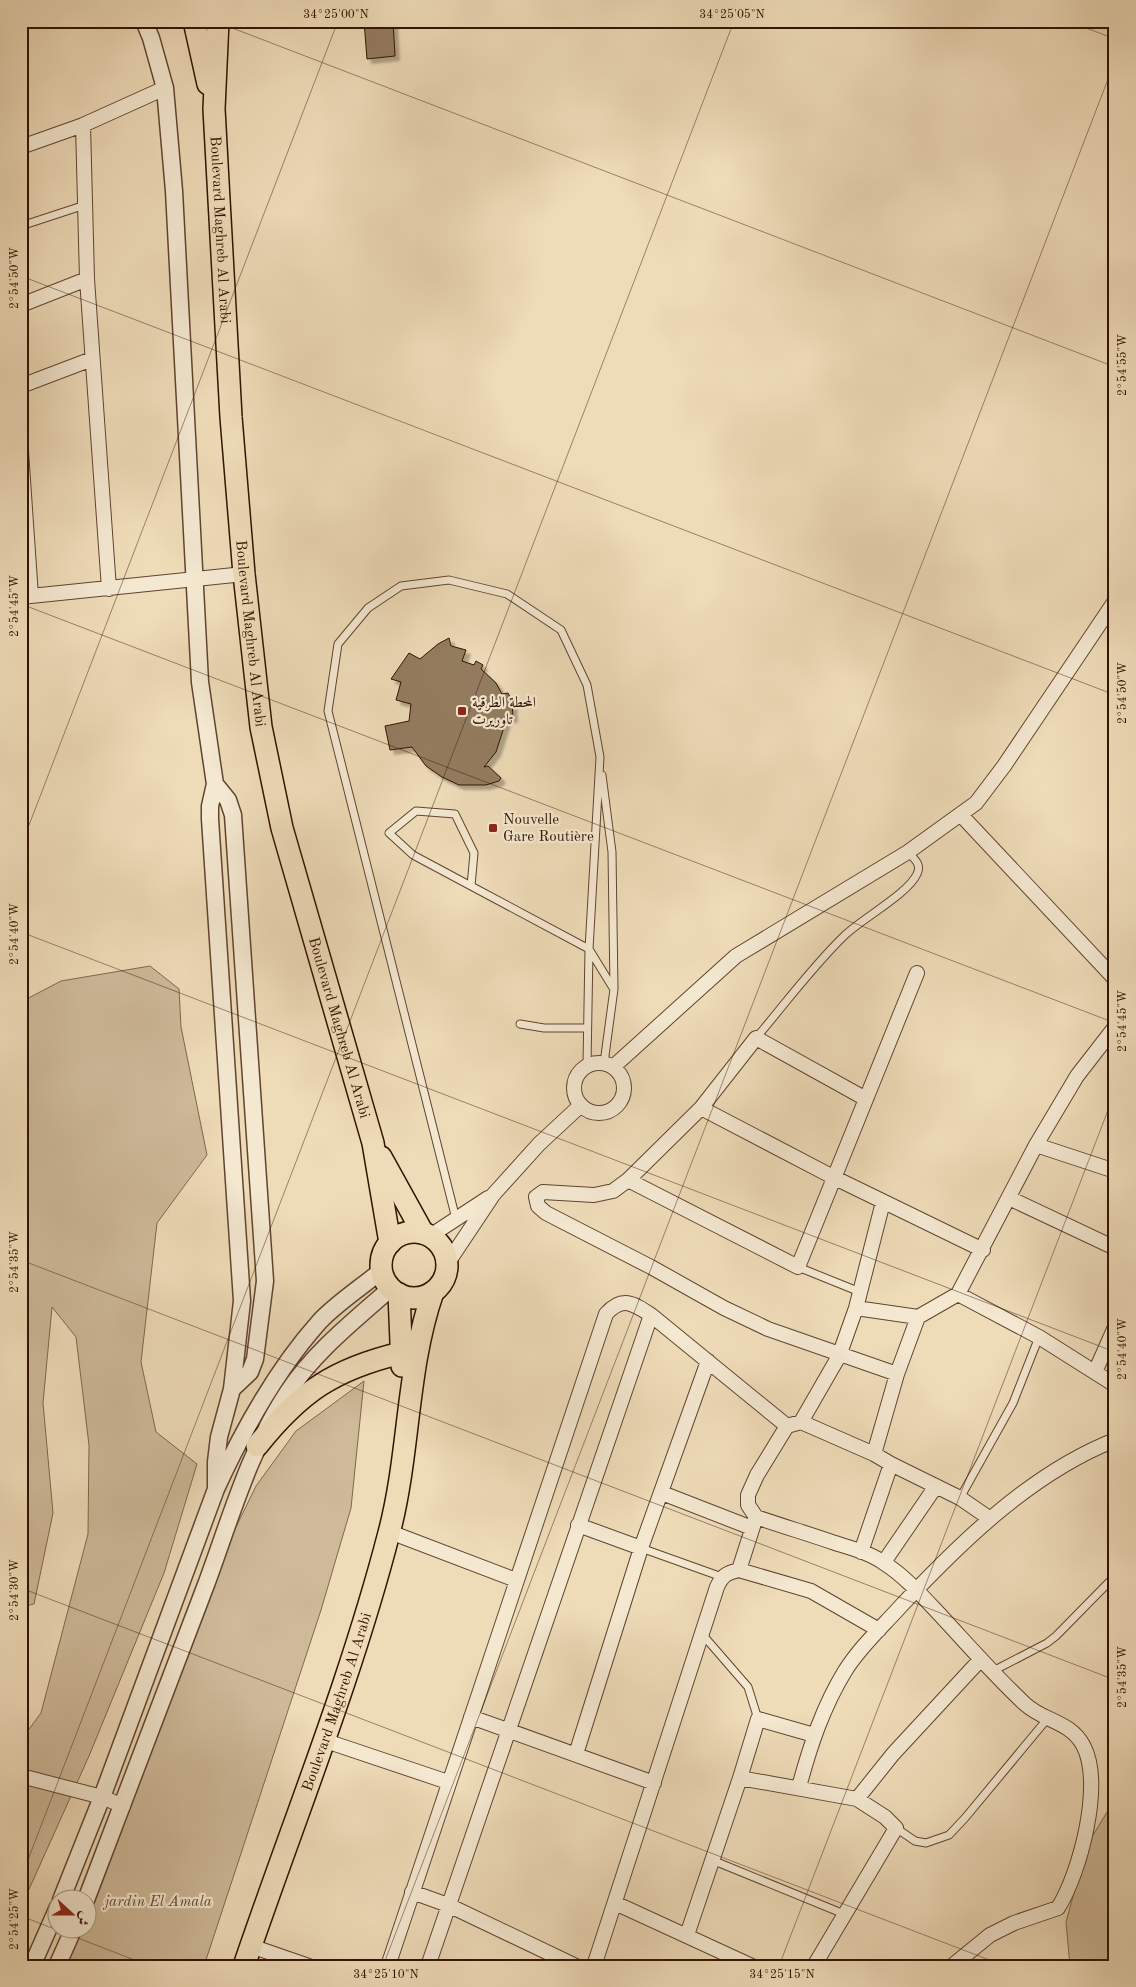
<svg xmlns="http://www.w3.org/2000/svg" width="1136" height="1987" font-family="'Old Standard TT',Amiri,serif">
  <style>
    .green { fill: #ceb999; stroke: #80664d }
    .building { fill: #947b60; stroke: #321201; filter: url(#shadow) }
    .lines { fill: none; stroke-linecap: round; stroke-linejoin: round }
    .service-casing { stroke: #61442f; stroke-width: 9 }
    .minor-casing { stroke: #61442f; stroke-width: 16 }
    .tertiary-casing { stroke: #61442f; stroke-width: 19 }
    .primary-casing { stroke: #321201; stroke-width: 24 }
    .service { stroke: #f4e8d1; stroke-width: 7 }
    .minor { stroke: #f4e8d1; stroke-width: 14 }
    .tertiary { stroke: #f4e8d1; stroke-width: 16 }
    .primary { stroke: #eedbb8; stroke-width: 21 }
    .ticks { fill: none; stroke: #321201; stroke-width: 1; stroke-opacity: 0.45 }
    .poi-dot { fill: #8f2418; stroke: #f4e8d1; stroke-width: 2 }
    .labels { text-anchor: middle; stroke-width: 4.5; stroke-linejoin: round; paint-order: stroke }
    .street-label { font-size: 15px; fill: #321201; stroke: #f4e8d1 }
    .poi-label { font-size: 15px; fill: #321201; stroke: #f4e8d1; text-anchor: start }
    .park-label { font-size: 15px; font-style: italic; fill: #61442f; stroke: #f4e8d1 }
    .neatline { fill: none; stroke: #321201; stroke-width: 2 }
    .ticks-label { font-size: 12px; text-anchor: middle; fill: #321201 }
  </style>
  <defs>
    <filter id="shadow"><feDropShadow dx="4.5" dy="4.5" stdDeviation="1" flood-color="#0004"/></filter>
  </defs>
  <rect width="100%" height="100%" fill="#eedbb8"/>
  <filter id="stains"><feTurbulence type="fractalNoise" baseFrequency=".004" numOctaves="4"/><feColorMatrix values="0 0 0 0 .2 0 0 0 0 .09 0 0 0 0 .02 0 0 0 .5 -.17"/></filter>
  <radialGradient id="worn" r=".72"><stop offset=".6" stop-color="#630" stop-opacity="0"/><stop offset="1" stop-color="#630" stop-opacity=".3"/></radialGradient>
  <path class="green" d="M150,966L179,989L181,1027L207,1155L157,1223L141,1362L156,1432L197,1464L164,1573L89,1756L21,1907V1740L41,1713L88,1534L89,1445L76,1337L52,1307L43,1403L53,1513L34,1604L21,1607V1002L61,981Z
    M364,1381L351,1508L321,1610L204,1966H63L77,1930H88V1902L217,1566L256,1486L296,1431Z
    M1115,1799V1966H1070L1066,1922L1087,1845Z"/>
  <path class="building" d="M364,21H393L395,56L367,59Z
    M449,638L451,646L466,650L462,661L474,665L476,661L483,665L481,669L496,683L502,694L508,693L512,701L513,718H507L496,752L484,767L488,766L501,778L499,781L486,785H459L442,777L426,766L412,747L390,750L385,726L409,721L411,704L396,700L401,682L391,679L409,653L420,659L438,644Z"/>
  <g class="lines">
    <defs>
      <path id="service" d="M21,226L85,205
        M602,775L612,852L614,989L604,1063
        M416,811L455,814L474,853L471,886L413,855L389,833Z
        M471,886L589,949L613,988
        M520,1024L544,1028H586
        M756,1038C785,1004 812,967 844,936C861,919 908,894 917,874C922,864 914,859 908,852
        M456,1219L328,711L338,644L368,608L401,586L449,580L507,594L561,630L587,685L600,757L589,949L587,1065
        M798,1267L860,1292
        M960,1498L1013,1403L1039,1337
        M641,1548L722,1577
        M702,1634L748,1687L758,1719
        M993,1671L1047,1643L1056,1636L1115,1576
        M896,1828L915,1841L926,1843L949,1835L965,1818L1048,1718
        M712,1860L844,1914"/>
      <path id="minor" d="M83,125L87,279L109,589
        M21,147L83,125L165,88
        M21,305L87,279
        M21,386L92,359
        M21,451L31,596
        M21,597L244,574
        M961,815L1115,979
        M574 1088a25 25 0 1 1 50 0a25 25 0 1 1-50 0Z
        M613,1067L736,956L908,852L976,803L1004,766L1115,601
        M866,1099L756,1038L701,1108L628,1180L613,1191L594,1195L543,1192L536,1197L538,1206L546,1213L651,1267L724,1308L768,1329L897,1374
        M701,1108L835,1178L983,1250
        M1036,1145L1115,1171
        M628,1180L798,1267L917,973
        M1009,1198L1115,1248
        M430,1236L488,1198
        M447,1264L493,1195L539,1144L581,1105
        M958,1294L1039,1337L1115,1385
        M856,1308L918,1317L958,1294L1036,1145L1077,1076L1115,1027
        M1095,1372L1115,1327
        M801,1422L874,1454
        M891,1464L960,1498L989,1518
        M662,1493L752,1528
        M756,1517C782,1526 809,1534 835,1543C851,1548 870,1553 884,1563C906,1577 924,1598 942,1617C969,1646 996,1677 1025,1704C1043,1721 1070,1721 1083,1745C1104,1783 1080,1873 1058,1908L1014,1923L990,1935L952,1966
        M578,1525L641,1548
        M390,1532L516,1580
        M861,1552L891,1464L874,1454L897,1374L918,1317
        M884,1562L936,1486
        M739,1570L811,1591L879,1630
        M471,1717L654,1783
        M323,1740L448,1782
        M576,1754L641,1548L708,1361
        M21,1776L102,1797L123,1806
        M740,1778L857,1799L893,1754L981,1659
        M799,1787C810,1746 823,1707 845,1671C860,1647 881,1628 900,1607C960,1543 1031,1473 1115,1440
        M412,1892L448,1905L576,1966
        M615,1903L752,1966
        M687,1935L740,1778L758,1719L814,1735
        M251,1946L309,1966
        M388,1966L606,1314C622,1296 633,1303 651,1315L787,1426
        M428,1966L651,1315
        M594,1966L717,1587C722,1576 726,1573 739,1570L756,1517L748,1505V1495L757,1475L787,1426L801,1422L839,1356L856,1308L883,1202
        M814,1966L896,1828L885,1817L857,1799"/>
      <path id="tertiary" d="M144,21L151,38L165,88L174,191L200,682L215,784L210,806V819L242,1301L232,1389L219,1437L216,1462V1489
        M215,784L228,800L233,815L265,1281L255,1359L250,1372L232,1389
        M61,1900L102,1797L216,1489C243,1430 276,1370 320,1321C338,1302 362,1287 382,1270
        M86,1900C127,1794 167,1688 207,1582C231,1517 249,1451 288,1392C315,1351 355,1320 391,1288
        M32,1966L58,1907
        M57,1966L73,1930"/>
      <g id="primary">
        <path d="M194,21L208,84"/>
        <path id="s1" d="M218,21L214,109L231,417L244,574L261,727L282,828L373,1143L390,1243"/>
        <path d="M381,1157L423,1233"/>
        <circle cx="414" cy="1265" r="33"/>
        <path d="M399,1294L402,1366"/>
        <path d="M257,1446C300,1392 334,1369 401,1353"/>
        <path id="s2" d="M244,1966C293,1822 351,1680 389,1533C410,1454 406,1369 433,1292"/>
      </g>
    </defs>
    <use href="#service" class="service-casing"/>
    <use href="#minor" class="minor-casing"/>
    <use href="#tertiary" class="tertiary-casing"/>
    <use href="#primary" class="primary-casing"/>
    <use href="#service" class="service"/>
    <use href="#minor" class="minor"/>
    <use href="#tertiary" class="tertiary"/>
    <use href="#primary" class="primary"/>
  </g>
  <path class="ticks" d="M214,21L1115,367M1068,21L1115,39M21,276L1115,695M21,604L1115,1023M21,846L338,21M21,932L1115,1352M21,1260L1115,1680M21,1588L1005,1966M21,1878L734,21M21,1916L150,1966M383,1966L1115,61M779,1966L1115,1092"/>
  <g class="poi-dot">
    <rect x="457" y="706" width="10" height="10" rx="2.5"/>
    <rect x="488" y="823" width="10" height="10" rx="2.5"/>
  </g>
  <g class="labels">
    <g class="street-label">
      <text dy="5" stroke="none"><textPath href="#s1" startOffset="209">Boulevard Maghreb Al Arabi</textPath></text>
      <text dy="5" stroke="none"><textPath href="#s1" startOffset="614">Boulevard Maghreb Al Arabi</textPath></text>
      <text dy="5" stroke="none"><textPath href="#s1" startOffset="1019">Boulevard Maghreb Al Arabi</textPath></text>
      <text dy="5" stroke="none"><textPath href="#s2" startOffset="280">Boulevard Maghreb Al Arabi</textPath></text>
    </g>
    <g class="poi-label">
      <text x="472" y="707">المحطة الطرقية<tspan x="472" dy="17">تاوريرت</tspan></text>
      <text x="503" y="824">Nouvelle<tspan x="503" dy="17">Gare Routière</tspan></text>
    </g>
    <g class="park-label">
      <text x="158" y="1906">jardin El Amala</text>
    </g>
  </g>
  <rect width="1136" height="1987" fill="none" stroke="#eedbb8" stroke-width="55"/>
  <g transform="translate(72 1914) rotate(111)"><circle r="24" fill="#f4e8d1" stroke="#a6927e"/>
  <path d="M0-4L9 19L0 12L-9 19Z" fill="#8f2418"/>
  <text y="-8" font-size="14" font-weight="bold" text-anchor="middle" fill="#321201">ش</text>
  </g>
  <rect x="28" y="28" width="1080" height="1932" class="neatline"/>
  <g class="ticks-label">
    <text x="336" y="18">34°25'00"N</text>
    <text x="732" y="18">34°25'05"N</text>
    <text transform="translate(14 278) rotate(-90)" y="4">2°54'50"W</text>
    <text transform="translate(1122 365) rotate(-90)" y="4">2°54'55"W</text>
    <text transform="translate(14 606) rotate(-90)" y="4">2°54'45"W</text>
    <text transform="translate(1122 693) rotate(-90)" y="4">2°54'50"W</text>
    <text transform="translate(14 934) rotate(-90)" y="4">2°54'40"W</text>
    <text transform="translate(1122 1021) rotate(-90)" y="4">2°54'45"W</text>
    <text transform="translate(14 1262) rotate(-90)" y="4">2°54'35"W</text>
    <text transform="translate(1122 1349) rotate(-90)" y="4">2°54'40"W</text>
    <text transform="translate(14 1590) rotate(-90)" y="4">2°54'30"W</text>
    <text transform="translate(1122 1677) rotate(-90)" y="4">2°54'35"W</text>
    <text transform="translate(14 1919) rotate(-90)" y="4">2°54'25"W</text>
    <text x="386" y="1978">34°25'10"N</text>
    <text x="782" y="1978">34°25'15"N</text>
  </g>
  <rect width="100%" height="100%" filter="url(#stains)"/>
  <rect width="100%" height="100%" fill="url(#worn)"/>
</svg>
